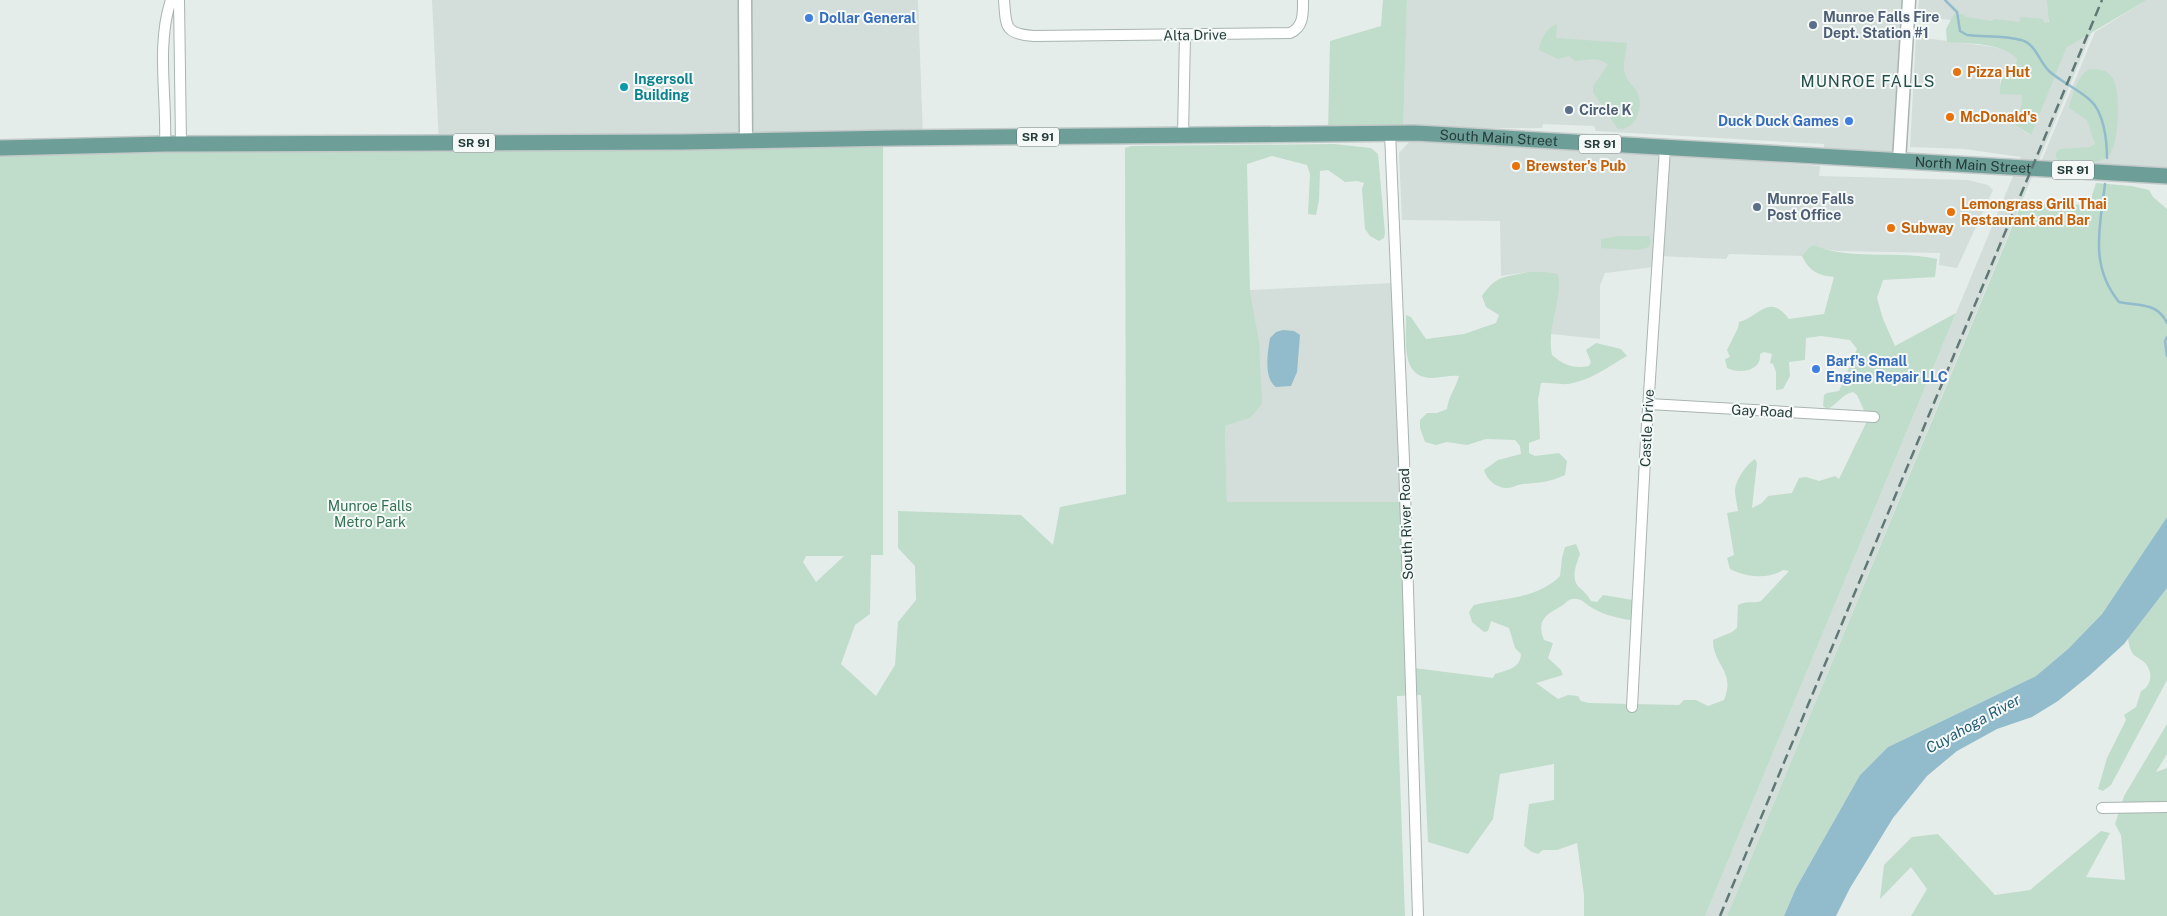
<svg xmlns="http://www.w3.org/2000/svg" width="2167" height="916" font-family="'Public Sans',sans-serif">
  <style>
    .built { fill: #d3ddd9 }
    .green { fill: #c0dccb; fill-rule: evenodd }
    .water { fill: #92bccc }
    .lines { fill: none; stroke-linecap: round; stroke-linejoin: round }
    .stream { stroke: #92bccc; stroke-width: 2.5 }
    .minor-casing { stroke: #a8b5b2; stroke-width: 12 }
    .tertiary-casing { stroke: #a8b5b2; stroke-width: 15 }
    .primary-casing { stroke: #c2c9c8; stroke-width: 18 }
    .minor { stroke: #fff; stroke-width: 10 }
    .tertiary { stroke: #fff; stroke-width: 12 }
    .primary { stroke: #6d9e98; stroke-width: 15 }
    .rail { stroke: #607875; stroke-width: 2.5; stroke-dasharray: 10 5; stroke-linecap: butt }
    .shop-dot { fill: #3f7fe0; stroke: #f5f9f8; stroke-width: 2 }
    .service-dot { fill: #5c6f8a; stroke: #f5f9f8; stroke-width: 2 }
    .food-dot { fill: #e8710a; stroke: #f5f9f8; stroke-width: 2 }
    .culture-dot { fill: #0f9aa8; stroke: #f5f9f8; stroke-width: 2 }
    .labels { text-anchor: middle; stroke-width: 4; stroke-linejoin: round; paint-order: stroke }
    .shield { fill: #f5f9f8; stroke: #637573; stroke-width: 1 }
    .shield-label { font-size: 12px; font-weight: bold; fill: #253d3a }
    .service-label { font-size: 14px; font-weight: bold; fill: #4e5e75; stroke: #f5f9f8; text-anchor: start }
    .shop-label { font-size: 14px; font-weight: bold; fill: #366cbe; stroke: #f5f9f8; text-anchor: start }
    .street-label { font-size: 14px; fill: #253d3a; stroke: #f5f9f8 }
    .food-label { font-size: 14px; font-weight: bold; fill: #c56008; stroke: #f5f9f8; text-anchor: start }
    .culture-label { font-size: 14px; font-weight: bold; fill: #0d838f; stroke: #f5f9f8; text-anchor: start }
    .park-label { font-size: 14px; fill: #337153; stroke: #f5f9f8 }
    .water-label { font-size: 15px; font-style: italic; fill: #245c74; stroke: #f5f9f8 }
    .quarter-label { font-size: 16px; letter-spacing: 1px; fill: #234e49; stroke: #f5f9f8 }
  </style>
  <rect width="100%" height="100%" fill="#e5edea"/>
  <path class="built" d="M432,0H918L923,138L439,143Z
    M1407,0H1907L1899,161L1824,157V144L1596,131L1594,126L1543,124L1542,128L1403,129Z
    M1919,0H2052L2047,31L1917,16Z
    M2087,0H2105L1727,916H1705L2021,157L1964,149L1910,147L1916,37L1994,47L2011,52L2017,59L2014,70L2004,73L2000,80V93L2022,95V103L2015,125L2030,135Z
    M2147,0H2167V169L2041,162L2095,32Z
    M1412,139L1657,155L1661,164L1654,267L1605,273L1600,285V339L1551,334L1552,321L1527,272L1501,276L1500,221L1402,220L1399,153Z
    M1674,155L1820,166L1819,176L1968,180L1988,185L1993,190L1957,268L1939,265L1940,253L1838,251L1823,249L1814,245L1809,247L1802,256L1729,254L1726,259L1659,256L1667,172L1671,156Z
    M1393,283L1402,502H1227L1225,426L1250,418V290Z"/>
  <path class="green" d="M1383,0H1407L1403,133H1328L1330,41L1381,26Z
    M2047,0H2147L2067,47L2031,135L2015,125L2022,103V95L2000,94C2000,80 2001,75 2014,70L2017,59C2002,42 1969,44 1947,42L1946,29L1954,14H1963L1966,17L1992,21L1994,19L2019,22L2021,17L2043,19L2044,23L2049,22Z
    M1557,24L1556,38L1627,43C1626,52 1622,66 1625,74C1628,83 1633,84 1637,92C1644,106 1637,130 1618,129L1593,92V86L1608,65C1599,56 1588,60 1575,61L1569,56L1558,59L1539,50C1541,39 1546,28 1557,24Z
    M2090,69C2098,70 2106,69 2111,76C2122,89 2119,141 2110,154C2104,162 2087,164 2078,163C2071,163 2061,163 2056,158V153L2060,149L2090,147L2095,144L2087,120L2069,108C2073,95 2077,74 2090,69Z
    M883,138V555H871L870,614L855,625L841,664L876,696L895,665L898,622L916,600L915,566L898,548V511L1021,515L1053,545L1060,507L1126,494L1125,148L1131,146L1334,144L1371,148L1378,154L1385,233L1384,238L1379,241L1370,236L1365,229L1362,189L1364,183L1357,181L1345,182L1328,170L1320,171L1319,200L1316,215L1308,214L1310,174L1307,165L1272,156L1247,164L1250,293L1259,341L1262,404L1250,418L1225,426L1227,502H1402L1406,667L1493,678L1495,674C1507,670 1520,669 1521,654L1515,648L1509,628L1491,621L1488,631L1484,632L1472,622L1469,612L1474,605C1504,598 1537,599 1560,576L1562,558L1565,547L1576,544L1580,554C1576,565 1570,579 1580,588C1585,593 1588,595 1591,601L1597,602L1603,595L1633,600L1634,617L1630,620C1616,618 1601,614 1589,606C1585,603 1582,599 1576,599C1570,598 1567,602 1563,605C1546,615 1536,619 1544,640L1553,643L1548,658L1561,670L1563,675L1536,683L1558,699L1568,695L1578,696L1581,701L1589,703L1679,705L1684,700H1696L1708,706L1724,700C1736,671 1713,666 1713,640L1732,632L1737,628L1738,605C1748,600 1752,604 1761,601L1789,571L1783,570C1768,580 1745,577 1730,569L1727,558L1734,555L1727,513L1738,511C1737,504 1735,496 1735,490C1736,479 1746,465 1755,459L1757,463L1752,508L1762,503L1768,496L1792,493L1799,478L1806,477L1819,481L1835,476L1839,479L1868,419L1857,395L1853,392C1842,394 1837,405 1827,409L1823,406L1824,395L1827,393L1839,391L1857,349L1850,340L1821,336L1806,338L1805,360L1789,362L1790,376L1783,389L1776,390V372L1773,364L1770,363L1772,354L1764,352L1760,354C1762,372 1738,374 1727,368L1725,359L1730,357L1727,350L1738,328L1739,322C1759,317 1769,292 1789,319L1824,314L1834,277C1818,275 1810,272 1802,256L1809,247L1814,245C1848,261 1899,250 1937,259L1935,277L1883,280L1877,298L1883,319L1895,346L1956,313L1705,916H1584V895L1577,843L1557,850H1543L1538,854L1532,852L1524,846L1529,804L1554,800V764L1500,774L1493,819L1468,854L1428,842L1421,695L1397,696L1405,916H0V148ZM806,556H844L816,582L803,562Z
    M2096,183L2131,186L2149,190L2153,197L2167,209V517L2102,614L2068,649L2036,676L1888,747L1860,775L1796,888L1784,916H1727L2022,203L2089,205Z
    M1620,236H1649L1651,241L1649,247L1637,250L1601,248V239Z
    M1527,272H1544L1558,274C1563,301 1546,327 1552,355C1564,365 1573,369 1589,366L1591,362L1586,350L1596,343L1621,349L1627,356C1609,366 1593,379 1573,383C1563,386 1551,382 1541,383L1538,400L1540,439L1529,443V453L1535,456L1559,453L1567,461L1565,475C1550,482 1539,483 1523,484C1518,484 1513,488 1507,488C1496,488 1487,480 1484,470L1498,460L1521,454L1520,446L1515,440L1486,439L1467,445L1447,442L1436,445L1425,442L1420,428V420L1427,413H1437L1447,409C1448,398 1456,387 1459,376C1450,375 1441,378 1432,378C1399,378 1407,338 1406,315L1411,317L1426,339L1464,334L1496,323L1499,315L1486,307L1482,296C1497,274 1505,278 1527,272Z
    M2167,588V680L2111,785L2103,791L2098,789L2107,758L2126,720L2124,715L2136,707L2141,691C2152,685 2153,673 2146,664C2143,660 2137,658 2133,654C2130,650 2129,644 2128,639Z
    M2167,724V754L2156,772L2167,768V916H1911L1927,889L1911,867L1880,899L1884,865L1912,837L1938,834L1995,895L2030,890L2101,831L2110,833L2086,877L2125,880L2121,835L2115,824L2124,796Z"/>
  <path class="water" d="M1283,330L1294,331L1300,335L1297,372L1291,386L1276,387C1263,378 1268,351 1270,338L1276,332Z
    M2167,517V588L2124,644L2090,675L2058,701L2032,717L1997,729L1957,751L1927,776L1893,818L1850,888L1836,916H1784L1796,888L1860,775L1888,747L2036,676L2068,649L2102,614Z"/>
  <g class="lines">
    <path class="stream" d="M1945,0L1957,12L1960,31L1967,35C1984,37 2005,35 2021,40C2035,43 2039,61 2049,71C2061,82 2078,89 2090,100C2104,112 2107,141 2107,158
      M2105,184C2100,227 2089,265 2119,302C2139,306 2157,302 2167,323
      M2167,337L2165,341L2167,356"/>
    <defs>
      <path id="minor" d="M179,0L181,144
        M1004,0C1006,26 1004,34 1034,36L1290,33C1304,27 1303,13 1303,0
        M1390,133L1404,460L1418,916
        M1183,135L1185,35
        M165,144C167,98 156,44 171,0
        M1649,404L1874,417
        M1632,707L1646,440L1665,148
        M2102,808L2167,807"/>
      <path id="tertiary" d="M745,0L746,141
        M1899,161L1909,0"/>
      <g id="primary">
        <path id="s1" d="M0,148L165,144L682,142L895,138L1415,133L2167,176"/>
      </g>
    </defs>
    <use href="#minor" class="minor-casing"/>
    <use href="#tertiary" class="tertiary-casing"/>
    <use href="#primary" class="primary-casing"/>
    <use href="#minor" class="minor"/>
    <use href="#tertiary" class="tertiary"/>
    <use href="#primary" class="primary"/>
    <path class="rail" d="M1720,916L2102,0"/>
  </g>
  <g class="shop-dot">
    <circle cx="809" cy="18" r="5"/>
    <circle cx="1849" cy="121" r="5"/>
    <circle cx="1816" cy="369" r="5"/>
  </g>
  <g class="service-dot">
    <circle cx="1813" cy="25" r="5"/>
    <circle cx="1569" cy="110" r="5"/>
    <circle cx="1757" cy="207" r="5"/>
  </g>
  <g class="food-dot">
    <circle cx="1957" cy="72" r="5"/>
    <circle cx="1950" cy="117" r="5"/>
    <circle cx="1516" cy="166" r="5"/>
    <circle cx="1951" cy="212" r="5"/>
    <circle cx="1891" cy="228" r="5"/>
  </g>
  <circle class="culture-dot" cx="624" cy="87" r="5"/>
  <g class="labels">
    <g class="shield">
      <rect x="1017" y="127.5" width="42" height="19" rx="4"/>
      <rect x="453" y="133.5" width="42" height="19" rx="4"/>
      <rect x="1579" y="134.5" width="42" height="19" rx="4"/>
      <rect x="2052" y="160.5" width="42" height="19" rx="4"/>
    </g>
    <g class="shield-label">
      <text x="1038" y="141">SR 91</text>
      <text x="474" y="147">SR 91</text>
      <text x="1600" y="148">SR 91</text>
      <text x="2073" y="174">SR 91</text>
    </g>
    <g class="service-label">
      <text x="1823" y="22">Munroe Falls Fire<tspan x="1823" dy="16">Dept. Station #1</tspan></text>
      <text x="1579" y="115">Circle K</text>
      <text x="1767" y="204">Munroe Falls<tspan x="1767" dy="16">Post Office</tspan></text>
    </g>
    <g class="shop-label">
      <text x="819" y="23">Dollar General</text>
      <text x="1839" y="126" text-anchor="end">Duck Duck Games</text>
      <text x="1826" y="366">Barf's Small<tspan x="1826" dy="16">Engine Repair LLC</tspan></text>
    </g>
    <g class="street-label">
      <text transform="translate(1195 35) rotate(-1)" y="5">Alta Drive</text>
      <text dy="5" stroke="none"><textPath href="#s1" startOffset="1499">South Main Street</textPath></text>
      <text dy="5" stroke="none"><textPath href="#s1" startOffset="1974">North Main Street</textPath></text>
      <text transform="translate(1762 411) rotate(3)" y="5">Gay Road</text>
      <text transform="translate(1647 428) rotate(-87)" y="5">Castle Drive</text>
      <text transform="translate(1406 524) rotate(-92)" y="5">South River Road</text>
    </g>
    <g class="food-label">
      <text x="1967" y="77">Pizza Hut</text>
      <text x="1960" y="122">McDonald's</text>
      <text x="1526" y="171">Brewster's Pub</text>
      <text x="1961" y="209">Lemongrass Grill Thai<tspan x="1961" dy="16">Restaurant and Bar</tspan></text>
      <text x="1901" y="233">Subway</text>
    </g>
    <g class="culture-label">
      <text x="634" y="84">Ingersoll<tspan x="634" dy="16">Building</tspan></text>
    </g>
    <g class="park-label">
      <text x="370" y="511">Munroe Falls<tspan x="370" dy="16">Metro Park</tspan></text>
    </g>
    <g class="water-label">
      <text transform="translate(1973 724) rotate(-29)" y="5">Cuyahoga River</text>
    </g>
    <g class="quarter-label">
      <text x="1868" y="87">MUNROE FALLS</text>
    </g>
  </g>
</svg>
